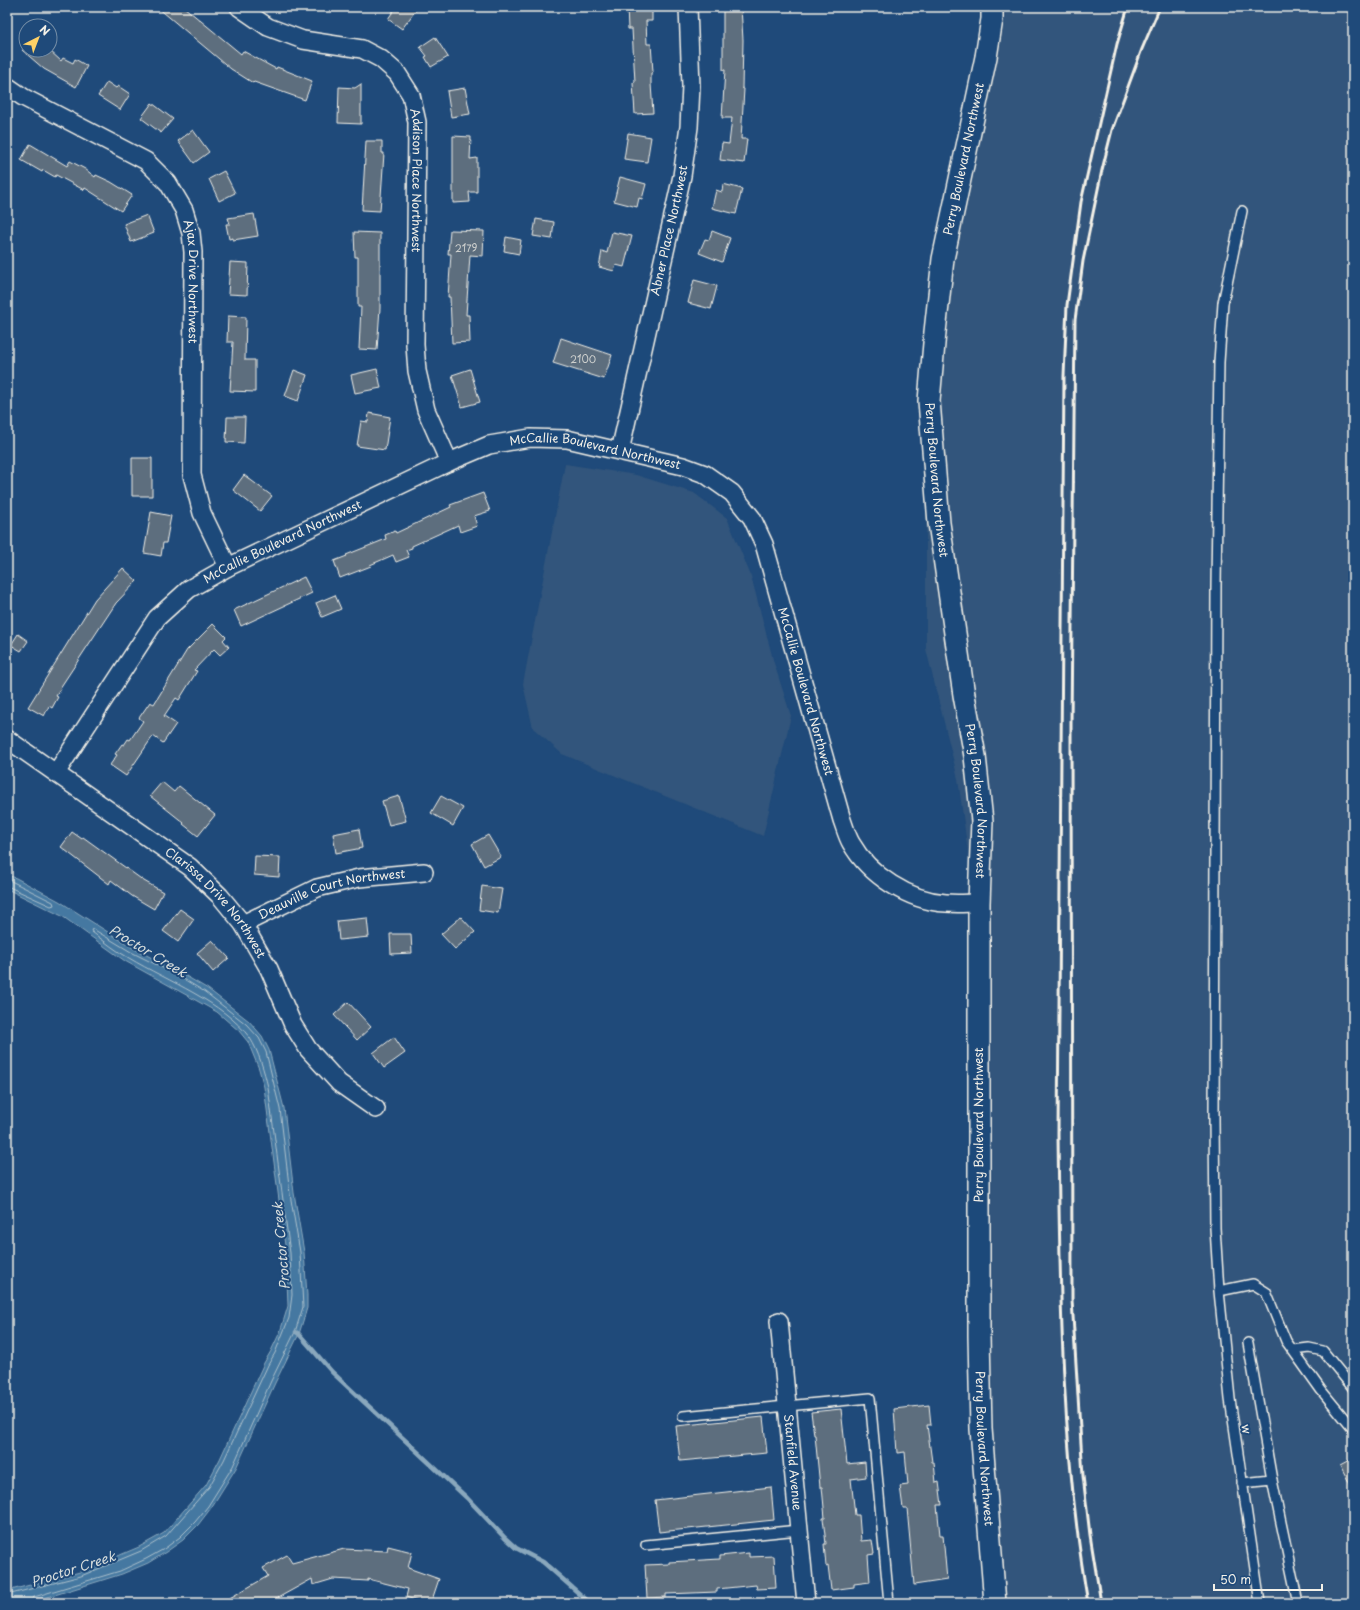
<svg xmlns="http://www.w3.org/2000/svg" width="1360" height="1610" font-family="'Playpen Sans',sans-serif">
  <style>
    .built { fill: #32557b }
    .water { fill: #4478a1; stroke: #8aa8bd }
    .lines { fill: none; stroke-linecap: round; stroke-linejoin: round }
    .shore { stroke: #aec1cc; stroke-width: 1 }
    .stream { stroke: #8aa8bd; stroke-width: 4.5 }
    .building { fill: #5d6e7e; stroke: #f4f1e8 }
    .service-casing { stroke: #f4f1e8; stroke-width: 12 }
    .minor-casing { stroke: #f4f1e8; stroke-width: 20 }
    .tertiary-casing { stroke: #f4f1e8; stroke-width: 24 }
    .service { stroke: #1f4a7a; stroke-width: 9 }
    .minor { stroke: #1f4a7a; stroke-width: 17 }
    .tertiary { stroke: #1f4a7a; stroke-width: 21 }
    .rail { stroke: #f4f1e8; stroke-width: 3 }
    .labels { text-anchor: middle; stroke-width: 4; stroke-linejoin: round; paint-order: stroke }
    .number-label { font-size: 10px; fill: #ced0ce }
    .street-label { font-size: 12px; fill: #f4f1e8; stroke: #1f4a7a }
    .water-label { font-size: 13px; font-style: italic; fill: #dadfdd; stroke: #1f4a7a }
  </style>
  <rect width="100%" height="100%" fill="#1f4a7a"/>
  <filter id="ink" filterUnits="userSpaceOnUse"><feTurbulence type="fractalNoise" baseFrequency=".025" numOctaves="2"/><feDisplacementMap in="SourceGraphic" scale="8" xChannelSelector="R" yChannelSelector="G"/><feConvolveMatrix kernelMatrix="1 2 1 2 8 2 1 2 1" color-interpolation-filters="sRGB"/></filter>
  <g filter="url(#ink)">
    <path class="built" d="M990,7H1353V1603H991L978,926L958,779L926,649V506L934,351Z
      M565,464L636,475L694,493L727,518L751,576L774,663L791,716L763,836L562,754L533,728L523,684Z"/>
    <path class="water" d="M7,875L16,878L59,901L133,948L179,972L208,989L249,1021L262,1036L269,1050L284,1108L294,1193L304,1252L307,1295V1308L299,1334L275,1383L236,1468L211,1508L198,1525L183,1540L166,1552L148,1563L122,1574L29,1603H7V1591L80,1572L139,1547L164,1533L206,1485L220,1459L264,1363L271,1351L280,1332L288,1306L286,1253L264,1087L259,1069L248,1042L239,1031L217,1012L125,961L62,916L7,889Z"/>
    <g class="lines">
      <path class="shore" d="M7,879L53,902L54,905L51,906L7,886
        M7,1595L81,1576L141,1551L166,1536L209,1487L224,1460L268,1365L275,1353L289,1318L292,1295L290,1253L268,1087C264,1071 259,1052 250,1038C222,1001 169,982 129,958C116,951 104,941 92,932L91,930L93,929L131,952L177,975L205,992L246,1024L259,1038L266,1052L280,1109L290,1194L300,1252L303,1307L295,1332L271,1381L233,1466L208,1506L195,1522L180,1537L164,1549L146,1559L120,1571L34,1597L32,1599L31,1603"/>
      <path class="stream" d="M296,1332L299,1334L332,1372L467,1498L505,1538L516,1548L543,1562L590,1603"/>
    </g>
    <path class="building" d="M157,7H184L241,54L243,51L276,69L277,67L312,81L305,100L254,82L253,83L231,69Z
      M396,7H418L402,29L388,19Z
      M627,7H652V21H646L647,44H651L653,72L651,73V84L653,113L635,114L633,83L635,82L632,29H628Z
      M723,7H741L743,40L742,88L744,89L741,139H747L744,163L720,160L722,143L729,144L732,118H722L725,70H723Z
      M435,37L448,57L431,67L425,57L427,56L420,47Z
      M22,50H49L61,61L63,58L73,63L75,59L87,66L76,87L44,69Z
      M107,82L116,88L118,86L130,94L120,110L98,96Z
      M361,84V124L338,123L339,87L355,88Z
      M465,88L470,114L451,117L447,91Z
      M152,103L173,119L161,133L141,118Z
      M193,130L209,152L194,163L178,141Z
      M628,133L651,137L647,162L624,159Z
      M453,136L471,137L470,159L477,158V192H469L470,202L453,203Z
      M366,141H382V153H384L380,211L362,210Z
      M30,144L67,166L70,161L85,169L95,177L96,175L111,182L132,195L121,211L85,188L84,190L56,175L55,177L43,170L42,172L21,160Z
      M224,171L235,193L219,201L209,179Z
      M620,177L646,184L642,199L639,198L637,207L614,201Z
      M723,184L742,189L736,214L712,208L716,190L722,192Z
      M254,214L258,236L233,240V238L229,239L226,224H230L228,218Z
      M147,215L154,233L131,242L124,224Z
      M536,219L554,222L552,239L533,236Z
      M450,230L484,231L483,256L470,255L466,315H469L470,342L452,343L450,297H448L451,254H448Z
      M712,231L730,238L722,262L699,253L705,239L709,240Z
      M354,232L380,233V308L377,350L359,349L361,307H358V257H355Z
      M612,232L632,236L624,267L616,265L614,271L599,267L602,251L607,253Z
      M506,237L521,240L519,254L504,251Z
      M230,262L248,263L247,295L228,294Z
      M694,280L717,286L711,309L688,303Z
      M228,316L246,317L245,360H255V392L230,391L233,342H227Z
      M561,338L612,355L604,379L553,363Z
      M377,369L381,388L355,393L351,375Z
      M470,369L480,402L462,407L452,375Z
      M294,370L307,375L298,401L285,396Z
      M369,413L390,417L385,450L357,446L361,421L368,422Z
      M227,417H245L244,443L226,442Z
      M132,458H152V496H132Z
      M244,475L272,496L260,511L233,490Z
      M483,493L490,511L474,516L477,526L460,532L458,525L412,546V548L406,550L409,557L396,562L393,555L370,565L371,566L340,578L334,561L347,556L346,555L386,539L385,535L395,531L396,533L451,507L450,505Z
      M151,512L171,516L166,543H163L161,556L144,553Z
      M123,568L137,581L116,603L60,688H61L56,696L58,697L52,708L49,706L44,716L28,707L95,599Z
      M304,577L312,593L241,626L234,610Z
      M335,595L341,609L322,617L316,603Z
      M213,624L226,637L223,640L229,647L220,655L214,649L194,670L197,671L179,700L176,698L164,716L176,724L163,743L153,736L126,776L110,765L117,755L115,754L122,744L124,745L128,739L130,740L143,721L139,718L150,702L154,704L187,650Z
      M18,634L28,641L21,651L11,645Z
      M162,782L174,792L179,786L215,815L198,836L183,824L184,823L150,796Z
      M399,796L406,821L389,825L382,801Z
      M441,796L463,808L453,826L431,813Z
      M359,829L362,848L336,853L333,834Z
      M72,832L82,839L83,837L144,881L163,892L154,909L132,896L111,880L109,884L61,847Z
      M488,835L501,857L484,866L472,844Z
      M255,856L280,857L279,877L254,875Z
      M482,886L502,889L498,913L479,910Z
      M180,909L194,919L178,942L163,931Z
      M461,917L475,932L455,949L441,934Z
      M367,918L369,937L339,940L337,921Z
      M390,934H411L412,953L391,954Z
      M212,940L229,958L213,972L197,953Z
      M348,1002L371,1027L357,1040L334,1015Z
      M394,1037L405,1053L384,1068L373,1053Z
      M929,1405L931,1425H927L932,1462H934L936,1483L939,1482L942,1505H937L940,1535H943L947,1580L914,1585L907,1508H903L900,1486L908,1485L905,1452L897,1453L894,1409Z
      M841,1409L847,1464L865,1462L866,1477L851,1479L855,1515H859L861,1541L872,1540L874,1554L868,1555L870,1582L854,1584V1587L831,1590L828,1565L826,1566L824,1544H826L823,1518H825L822,1487H820L815,1435H814L811,1412Z
      M763,1417L767,1453L680,1461L676,1426Z
      M1353,1458V1490L1340,1465Z
      M771,1487L774,1520L659,1532L655,1500Z
      M388,1546L412,1552L408,1568L439,1579L431,1603H424L406,1597L408,1589L368,1579V1581L333,1579L313,1585L312,1579L274,1600L275,1603H221L268,1576L263,1568L287,1555L292,1563L344,1549L387,1551Z
      M749,1553V1557L774,1556L776,1588L757,1589L756,1585L717,1589V1592L666,1594V1597L647,1598L645,1565L669,1564V1562L720,1559V1556Z"/>
    <g class="lines">
      <defs>
        <path id="service" d="M1219,1291L1215,1228L1214,1119L1216,586L1219,362L1223,303L1242,211
          M1248,1343L1272,1480L1298,1603
          M1293,1350L1309,1348L1323,1351L1353,1388
          M683,1416L870,1398L889,1603
          M1242,1483L1272,1480
          M646,1545L799,1530
          M1260,1603L1230,1399L1219,1291L1253,1284L1266,1292L1286,1341L1321,1390L1353,1429"/>
        <g id="minor">
          <path id="s1" d="M239,7L268,27L303,40L362,49L381,59L397,73L411,95L417,122L415,345L417,371L426,410L449,462"/>
          <path id="s2" d="M7,86L23,97L146,161L168,183L184,210L191,233L193,252L192,475L202,513L228,567"/>
          <path id="s3" d="M620,451L682,176L689,127L691,86L688,7"/>
          <path id="s4" d="M7,739L190,867L220,896L243,924L269,969L293,1025L308,1049L339,1083L376,1109"/>
          <path id="s5" d="M56,773L157,618L189,589L228,567L449,462L489,445L530,438L567,439L683,466L705,474L732,493L752,518L764,544L842,820C845,828 847,836 851,843C869,875 909,901 946,903C957,904 968,903 979,903"/>
          <path id="s6" d="M243,924L317,888L359,878L424,872"/>
          <path id="s7" d="M779,1321L806,1603"/>
        </g>
        <g id="tertiary">
          <path id="s8" d="M992,7V19L986,57L943,259L935,332L929,401L939,523L964,695L975,756L982,821L979,903V1336L981,1429L995,1603"/>
        </g>
      </defs>
      <use href="#service" class="service-casing"/>
      <use href="#minor" class="minor-casing"/>
      <use href="#tertiary" class="tertiary-casing"/>
      <use href="#service" class="service"/>
      <use href="#minor" class="minor"/>
      <use href="#tertiary" class="tertiary"/>
      <path class="rail" d="M1088,1603C1061,1448 1060,1291 1058,1134L1064,376L1067,305L1081,202L1117,44L1128,7
        M1101,1603L1090,1535L1083,1476L1072,1300L1071,725L1075,320L1083,261L1102,170L1112,130L1142,49L1160,7"/>
    </g>
  </g>
  <g class="labels">
    <g class="number-label">
      <text x="466" y="252">2179</text>
      <text x="583" y="363">2100</text>
    </g>
    <g class="street-label">
      <text transform="translate(964 159) rotate(-78)" y="4">Perry Boulevard Northwest</text>
      <text dy="4" stroke="none"><textPath href="#s1" startOffset="287">Addison Place Northwest</textPath></text>
      <text dy="4" stroke="none"><textPath href="#s3" startOffset="226">Abner Place Northwest</textPath></text>
      <text dy="4" stroke="none"><textPath href="#s2" startOffset="293">Ajax Drive Northwest</textPath></text>
      <text dy="4" stroke="none"><textPath href="#s5" startOffset="669">McCallie Boulevard Northwest</textPath></text>
      <text dy="4" stroke="none"><textPath href="#s8" startOffset="479">Perry Boulevard Northwest</textPath></text>
      <text dy="4" stroke="none"><textPath href="#s5" startOffset="333">McCallie Boulevard Northwest</textPath></text>
      <text dy="4" stroke="none"><textPath href="#s5" startOffset="1029">McCallie Boulevard Northwest</textPath></text>
      <text dy="4" stroke="none"><textPath href="#s8" startOffset="803">Perry Boulevard Northwest</textPath></text>
      <text dy="4" stroke="none"><textPath href="#s6" startOffset="95">Deauville Court Northwest</textPath></text>
      <text dy="4" stroke="none"><textPath href="#s4" startOffset="267">Clarissa Drive Northwest</textPath></text>
      <text transform="translate(979 1125) rotate(-90)" y="4">Perry Boulevard Northwest</text>
      <text transform="translate(1246 1429) rotate(82)" y="4">w</text>
      <text dy="4" stroke="none"><textPath href="#s8" startOffset="1451">Perry Boulevard Northwest</textPath></text>
      <text dy="4" stroke="none"><textPath href="#s7" startOffset="142">Stanfield Avenue</textPath></text>
    </g>
    <g class="water-label">
      <text transform="translate(148 951) rotate(31)" y="5">Proctor Creek</text>
      <text transform="translate(281 1246) rotate(-95)" y="5">Proctor Creek</text>
      <text transform="translate(73 1569) rotate(-18)" y="5">Proctor Creek</text>
    </g>
  </g>
  <rect width="1360" height="1610" fill="none" stroke="#1f4a7a" stroke-width="24"/>
  <rect x="12" y="12" width="1336" height="1586" fill="none" stroke="#f4f1e8" stroke-width="1.5" filter="url(#ink)"/>
  <g transform="translate(38 38) rotate(42)"><circle r="19" fill="#1f4a7a" stroke="#748da6"/>
  <path d="M0-3L7 15L0 10L-7 15Z" fill="#ffd166"/>
  <text y="-6" font-size="11" font-weight="bold" text-anchor="middle" fill="#f4f1e8">N</text>
  </g>
  <path d="M1214 1584v6h108v-6" fill="none" stroke="#f4f1e8" stroke-width="2"/>
  <text x="1220" y="1584" font-size="12" fill="#f4f1e8" stroke="#1f4a7a" stroke-width="3" paint-order="stroke">50 m</text>
</svg>
